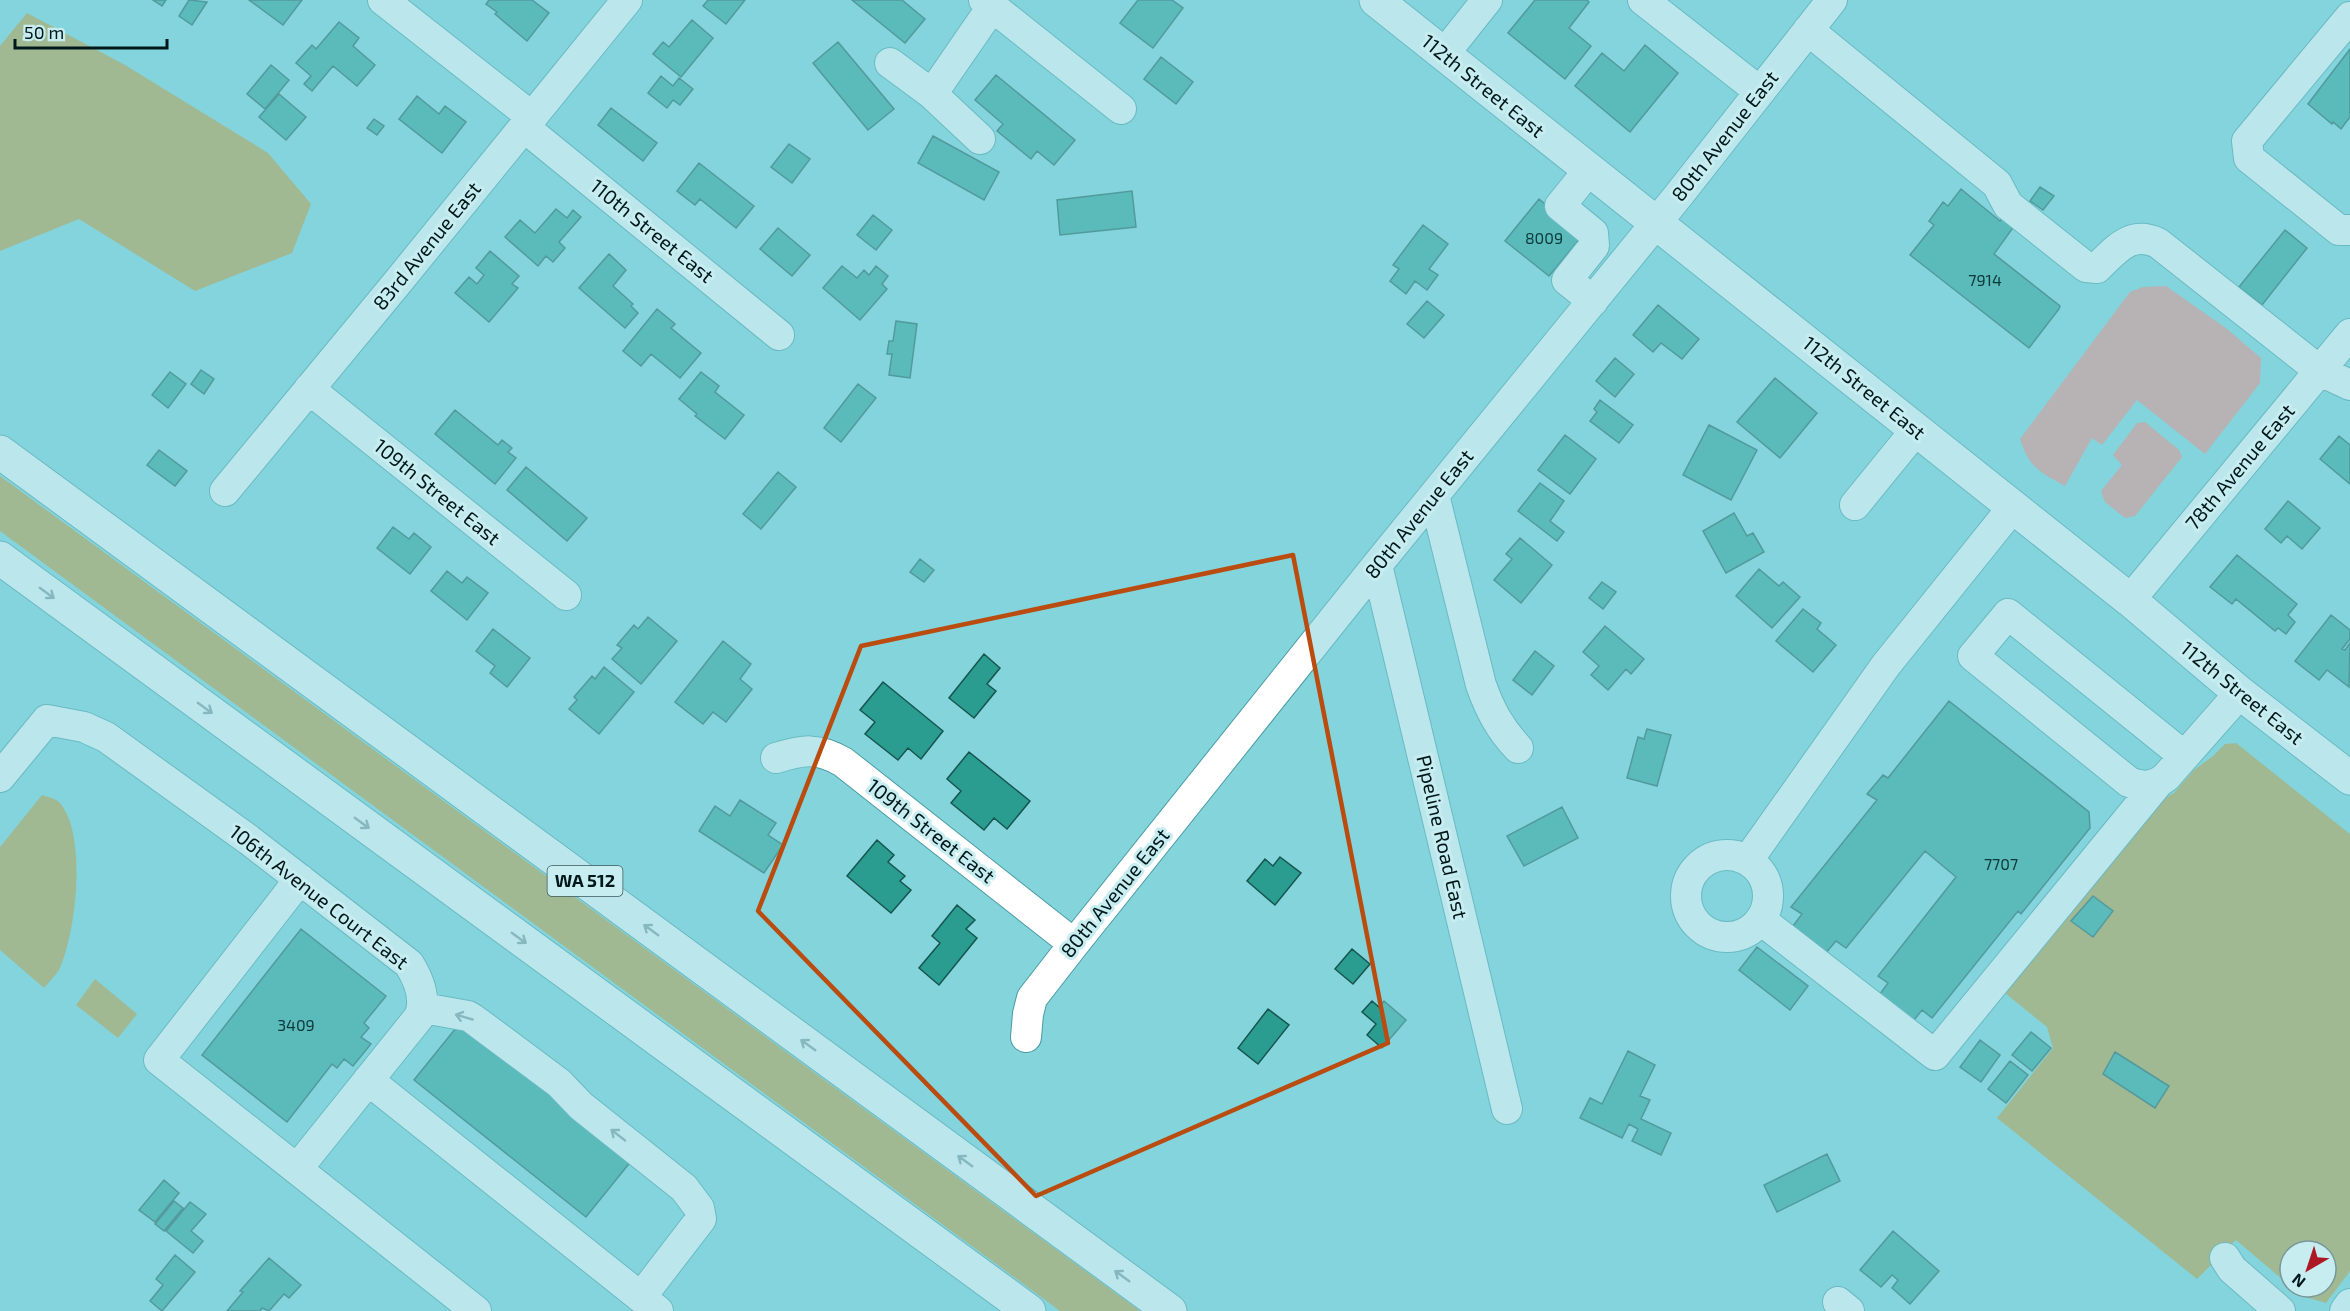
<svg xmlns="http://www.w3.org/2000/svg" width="2350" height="1311" font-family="'Exo 2',sans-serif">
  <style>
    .green { fill: #c49939 }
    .water { fill: #f68a83 }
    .building { fill: #2a9c90; stroke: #17554f; stroke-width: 1.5 }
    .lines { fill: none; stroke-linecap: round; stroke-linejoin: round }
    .minor-casing { stroke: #4b9ba3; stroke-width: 32 }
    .major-casing { stroke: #4b9ba3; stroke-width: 35 }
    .highway-casing { stroke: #4b9ba3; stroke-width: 35 }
    .minor { stroke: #fff; stroke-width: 30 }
    .major { stroke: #fff; stroke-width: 33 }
    .highway { stroke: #fff; stroke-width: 33 }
    .oneway { stroke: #8d9798 }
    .marked { fill: none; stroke: #ba4c0f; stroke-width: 4.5; stroke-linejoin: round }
    .labels { text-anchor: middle; stroke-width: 6; stroke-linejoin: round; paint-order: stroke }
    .number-label { font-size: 16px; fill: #0b3938 }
    .shield { fill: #c7edf1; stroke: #3c585a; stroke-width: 1.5 }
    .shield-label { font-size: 18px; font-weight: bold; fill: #01181a }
    .street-label { font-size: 20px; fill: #01181a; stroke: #c7edf1 }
  </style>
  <rect width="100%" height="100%" fill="#84d4dc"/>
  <path class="green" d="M27,13L125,65L268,153L311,204L292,253L195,291L79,219L0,251V46Z
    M0,476L1140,1311H1060L0,531Z
    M2236,743L2350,834V1271L2326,1303L2302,1296L2292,1287H2326V1251H2290V1286L2236,1240L2197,1279L1997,1118L2053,1048L2047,1027L2005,993L2158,802L2174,793L2194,770L2213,756L2225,744Z
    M42,795C47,797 55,798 59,802C88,833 76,934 59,970C55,976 49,982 44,988L0,950V847Z
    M95,979L137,1014L118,1038L76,1005Z"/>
  <path class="water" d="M2166,286L2227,329L2261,358L2260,383L2205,454L2137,400L2102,445L2092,438L2065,486C2039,472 2029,467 2020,439L2130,292L2143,287Z
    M2145,422L2179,450L2182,457L2135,516L2125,518L2105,502L2101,491L2122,465L2113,455L2137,423Z"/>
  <path class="building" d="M153,0H166L162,6Z
    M189,0L207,2L192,25L179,16Z
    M249,0H302L283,25Z
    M489,0H532L549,13L527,41L495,14L497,12L486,4Z
    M708,0H745L726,24L703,6Z
    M852,0H902L925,19L905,43Z
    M1138,0H1172L1183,8L1153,48L1120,23Z
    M1535,0H1587L1589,2L1569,28L1591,46L1565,79L1508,33Z
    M692,20L713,38L681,77L653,54L663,42L669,47Z
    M339,22L359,38L353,46L375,65L357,86L333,66L312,91L304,84L311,76L296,63L312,45L316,49Z
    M838,42L894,109L868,130L813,63Z
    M1645,45L1678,73L1630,132L1575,86L1602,53L1624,71Z
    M2350,49V117L2341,129L2333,122L2332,124L2308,104Z
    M1161,57L1193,82L1176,104L1144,79Z
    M271,65L289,80L265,109L247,94Z
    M996,75L1075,140L1054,165L1037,151L1031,159L997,131L1003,124L975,100Z
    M661,76L673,86L679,78L693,89L680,105L673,100L667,108L648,93Z
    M279,94L306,117L286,140L259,117Z
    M417,96L439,114L445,106L466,122L442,153L399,119Z
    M611,108L657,143L643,161L598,125Z
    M374,119L384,126L377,135L367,128Z
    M933,136L999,172L984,200L918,163Z
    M789,144L810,159L792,183L771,167Z
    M699,163L754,206L736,228L700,199L695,205L677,191Z
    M2040,187L2054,196L2043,210L2030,201Z
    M1961,189L2000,221L2004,216L2015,225L1994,254L2060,306L2059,309L2029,348L1910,255L1934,225L1929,221L1943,202L1948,206Z
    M1132,191L1136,227L1060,235L1057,200Z
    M1539,199L1583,235L1549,276L1505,241Z
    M556,209L567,218L573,210L581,217L559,242L565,248L553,262L546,256L538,266L505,237L520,220L535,233Z
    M873,215L892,230L876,250L857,235Z
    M1423,225L1448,244L1429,269L1438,275L1427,290L1415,281L1406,294L1390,281L1399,269L1393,265Z
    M778,228L810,255L792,276L760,249Z
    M2285,230L2307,248L2262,305L2239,287Z
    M490,251L519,276L512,284L518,288L489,322L455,293L469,277L477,284L484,275L476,268Z
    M609,254L626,270L613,286L633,304L631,306L638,313L625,328L579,288Z
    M842,266L857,278L864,270L869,275L876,266L888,276L882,284L887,289L860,320L823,288Z
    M1427,301L1444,315L1424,338L1407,324Z
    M1658,305L1699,339L1682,359L1661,343L1653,352L1633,335Z
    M657,309L675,324L671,328L701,353L680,378L651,354L641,366L623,351Z
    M896,321L917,324L910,378L889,375L892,354H887L889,341H893Z
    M1615,358L1634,374L1615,397L1596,381Z
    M201,370L214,379L204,394L191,384Z
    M170,372L186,384L168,408L152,395Z
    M701,372L719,386L715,392L744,415L725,439L695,416L697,414L679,399Z
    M1775,378L1817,413L1780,458L1737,422Z
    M858,384L876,398L841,442L824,428Z
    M1600,400L1633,425L1619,443L1590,421L1597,412L1594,409Z
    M455,410L498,445L502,440L512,448L508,452L516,458L495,484L435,434Z
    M1709,425L1757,450L1731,500L1683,475Z
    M1565,435L1596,459L1570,494L1538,470Z
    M2339,436L2350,445V484L2320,459Z
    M159,450L187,471L175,486L147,465Z
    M526,467L587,518L567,541L507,490Z
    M778,472L796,487L761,529L743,514Z
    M1540,483L1564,501L1550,521L1564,532L1557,541L1518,511Z
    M2288,501L2320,528L2302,549L2287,536L2281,543L2265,529Z
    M1734,513L1747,536L1753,533L1764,552L1726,573L1703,531Z
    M393,527L409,539L414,533L431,547L410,574L377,548Z
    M1520,538L1552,565L1521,603L1494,580L1512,559L1506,554Z
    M2237,555L2297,604L2288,615L2295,622L2286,634L2278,628L2275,631L2236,599L2232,604L2210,587Z
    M920,559L934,570L924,582L910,572Z
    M1759,569L1779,586L1783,582L1800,597L1772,628L1736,596Z
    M447,571L462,583L467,577L488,593L467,620L431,591Z
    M1602,582L1616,592L1603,609L1589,598Z
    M1803,609L1821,623L1817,629L1836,645L1813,672L1776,641Z
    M2331,615L2350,630V639L2342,649L2345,650L2350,643L2349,687L2327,670L2319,680L2295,661Z
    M648,617L677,641L641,684L612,659L622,648L617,645L634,625L638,629Z
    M1605,626L1644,659L1631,674L1626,669L1608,690L1591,675L1599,666L1583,652Z
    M493,629L530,658L507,687L490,673L495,666L476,651Z
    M723,641L751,664L740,679L752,689L726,722L713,712L703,724L675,702Z
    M1535,651L1554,666L1532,695L1513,680Z
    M984,654L1000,668L987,684L996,691L974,718L949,698Z
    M604,667L634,692L599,734L569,709L577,700L574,697L592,676L595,679Z
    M883,682L943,731L921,759L908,748L898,760L865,734L875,722L860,710Z
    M1949,701L2089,812L2090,828L2021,914L2018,911L1932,1018L1922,1010L1910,1025L1877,998L1888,983L1878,976L1956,877L1925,851L1846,948L1836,941L1824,955L1790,930L1802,914L1791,907L1877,800L1867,794L1883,775L1888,778Z
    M1647,729L1671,735L1657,786L1627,778L1638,737L1644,739Z
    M969,752L1030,801L1007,829L994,818L984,830L951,803L961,791L947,779Z
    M740,800L776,823L768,835L783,845L764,873L699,831L715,806L730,816Z
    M1562,807L1578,838L1524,866L1507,836Z
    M877,840L894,855L888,862L905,876L900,881L911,890L891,913L847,876Z
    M1280,857L1301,873L1275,905L1247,881L1265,859L1273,866Z
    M2093,896L2113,911L2093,937L2071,921Z
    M957,905L975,920L966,929L977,938L939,985L919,968L940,943L932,936Z
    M301,929L386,996L364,1023L369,1028L361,1037L371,1044L353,1066L344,1059L337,1068L332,1064L287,1122L202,1055Z
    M1757,947L1808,986L1790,1010L1739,970Z
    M1352,949L1370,964L1353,984L1335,969Z
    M1372,1001L1379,1007L1384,1001L1406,1020L1382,1048L1367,1035L1376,1024L1362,1012Z
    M1268,1009L1289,1025L1258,1064L1238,1048Z
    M464,1018L636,1155L586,1217L414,1080Z
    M2031,1032L2051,1048L2032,1071L2012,1055Z
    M1980,1040L2000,1055L1981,1082L1960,1067Z
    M1628,1051L1655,1065L1640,1096L1650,1100L1641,1119L1671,1133L1661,1155L1632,1141L1638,1129L1629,1124L1622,1138L1580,1118L1590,1098L1602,1104Z
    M2115,1052L2169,1086L2155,1108L2103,1074Z
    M2010,1061L2028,1075L2006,1103L1988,1089Z
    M1827,1154L1840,1181L1777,1212L1764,1185Z
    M164,1180L179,1193L155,1222L139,1210Z
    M174,1201L183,1208L164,1231L155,1224Z
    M190,1202L206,1214L191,1231L203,1241L193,1253L166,1231Z
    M1893,1231L1939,1271L1910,1304L1892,1288L1898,1280L1892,1275L1881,1287L1860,1270Z
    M175,1255L195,1272L162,1311L150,1301L163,1285L156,1279Z
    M269,1258L301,1285L289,1298L284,1294L269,1311L262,1308L260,1311H227L243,1292L240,1291Z"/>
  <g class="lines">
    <defs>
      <path id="minor" d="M383,0L532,117
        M984,0L1121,109
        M1643,0L1759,91
        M2350,17L2247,141L2249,158L2339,230H2350
        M1808,30L1997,184L2008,205L2086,267L2097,268C2116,250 2130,230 2158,243L2320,371L2350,385
        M1444,54L1487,0
        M890,63L932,94L992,7
        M932,94L980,139
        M524,127L779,335
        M1589,170L1560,206L1593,233L1594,246L1567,280L1593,301
        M309,389L566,595
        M225,491L397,283L627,0
        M1434,495L1481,685C1490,710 1500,729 1518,748
        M1855,505L1916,430
        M1377,565L1507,1109
        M2130,600L2350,334
        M2184,756L2008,614L1973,656L2129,782C2143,788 2154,787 2166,777L2240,693
        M776,758C803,750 817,747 843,762L1074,944
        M0,777L47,720L84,727L106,737L249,840L409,964C419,980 427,999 419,1017L297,1169
        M1686 896a41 41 0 1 1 82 0a41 41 0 1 1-82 0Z
        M1748,860L1886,665L2013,507
        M300,879L159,1060L476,1311
        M1761,920L1935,1055L2157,784
        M423,1008L468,1016L473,1019L559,1083L581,1106L684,1188L699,1208L701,1219L641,1297
        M1026,1037L1028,1014L1032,998L1074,944L1377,565L1678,196L1832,0
        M368,1080L658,1311
        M2225,1258L2232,1269L2280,1311
        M1838,1302L1849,1311
        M2345,1311L2350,1304"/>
      <path id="major" d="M1376,0L2130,600L2240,693L2350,778"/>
      <path id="highway" d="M0,452L1170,1311
        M0,558L1029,1311"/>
    </defs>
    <use href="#minor" class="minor-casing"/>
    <use href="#major" class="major-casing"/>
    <use href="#highway" class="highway-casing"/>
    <use href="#minor" class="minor"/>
    <use href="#major" class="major"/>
    <use href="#highway" class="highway"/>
  </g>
  <defs><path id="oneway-shaft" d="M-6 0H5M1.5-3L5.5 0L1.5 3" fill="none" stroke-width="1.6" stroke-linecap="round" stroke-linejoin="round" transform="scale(1.5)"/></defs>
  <g class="oneway">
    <use href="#oneway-shaft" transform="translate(47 593) rotate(36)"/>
    <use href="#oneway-shaft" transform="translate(205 708) rotate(36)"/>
    <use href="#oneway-shaft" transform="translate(362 823) rotate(36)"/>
    <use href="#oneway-shaft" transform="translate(651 930) rotate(-144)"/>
    <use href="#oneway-shaft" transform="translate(519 938) rotate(36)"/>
    <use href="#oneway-shaft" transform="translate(464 1017) rotate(-164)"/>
    <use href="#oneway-shaft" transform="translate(808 1045) rotate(-144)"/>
    <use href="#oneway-shaft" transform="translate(618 1135) rotate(-142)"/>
    <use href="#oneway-shaft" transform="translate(965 1161) rotate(-144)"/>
    <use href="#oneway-shaft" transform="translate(1122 1276) rotate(-144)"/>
  </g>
  <path d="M0 0H2350V1311H0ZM1293,555L1388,1043L1036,1196L758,911L861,646Z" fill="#84d4dc" fill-opacity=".55" fill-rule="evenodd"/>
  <path class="marked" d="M1293,555L1388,1043L1036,1196L758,911L861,646Z"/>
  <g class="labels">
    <g class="number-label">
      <text x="1544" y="244">8009</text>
      <text x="1985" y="286">7914</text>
      <text x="2001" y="870">7707</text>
      <text x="296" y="1031">3409</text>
    </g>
    <rect class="shield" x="547.5" y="866" width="75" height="30" rx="4.5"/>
    <g class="shield-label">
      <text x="585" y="887">WA 512</text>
    </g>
    <g class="street-label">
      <text transform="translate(1483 86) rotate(39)" y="7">112th Street East</text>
      <text transform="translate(1725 136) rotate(-52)" y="7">80th Avenue East</text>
      <text transform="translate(652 231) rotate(39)" y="7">110th Street East</text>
      <text transform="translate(427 246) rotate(-51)" y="7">83rd Avenue East</text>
      <text transform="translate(1864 388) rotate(39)" y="7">112th Street East</text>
      <text transform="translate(2240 467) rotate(-50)" y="7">78th Avenue East</text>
      <text transform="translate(437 492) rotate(39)" y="7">109th Street East</text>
      <text transform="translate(1419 514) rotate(-51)" y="7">80th Avenue East</text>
      <text transform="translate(2242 693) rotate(39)" y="7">112th Street East</text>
      <text transform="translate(931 831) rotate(38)" y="7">109th Street East</text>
      <text transform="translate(1442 837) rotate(77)" y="7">Pipeline Road East</text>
      <text transform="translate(1115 893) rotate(-51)" y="7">80th Avenue East</text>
      <text transform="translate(319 897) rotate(38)" y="7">106th Avenue Court East</text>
    </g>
  </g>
  <g transform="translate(2308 1269) rotate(219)"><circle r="28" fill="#c7edf1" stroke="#78989b" stroke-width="1.5"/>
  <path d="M0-4.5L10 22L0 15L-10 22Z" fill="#ac1823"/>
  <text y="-9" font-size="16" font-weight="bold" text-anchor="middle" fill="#01181a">N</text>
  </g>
  <path d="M15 39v9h152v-9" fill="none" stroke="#01181a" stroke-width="3"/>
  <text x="24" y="39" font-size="18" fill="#01181a" stroke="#c7edf1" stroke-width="4.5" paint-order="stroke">50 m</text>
</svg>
